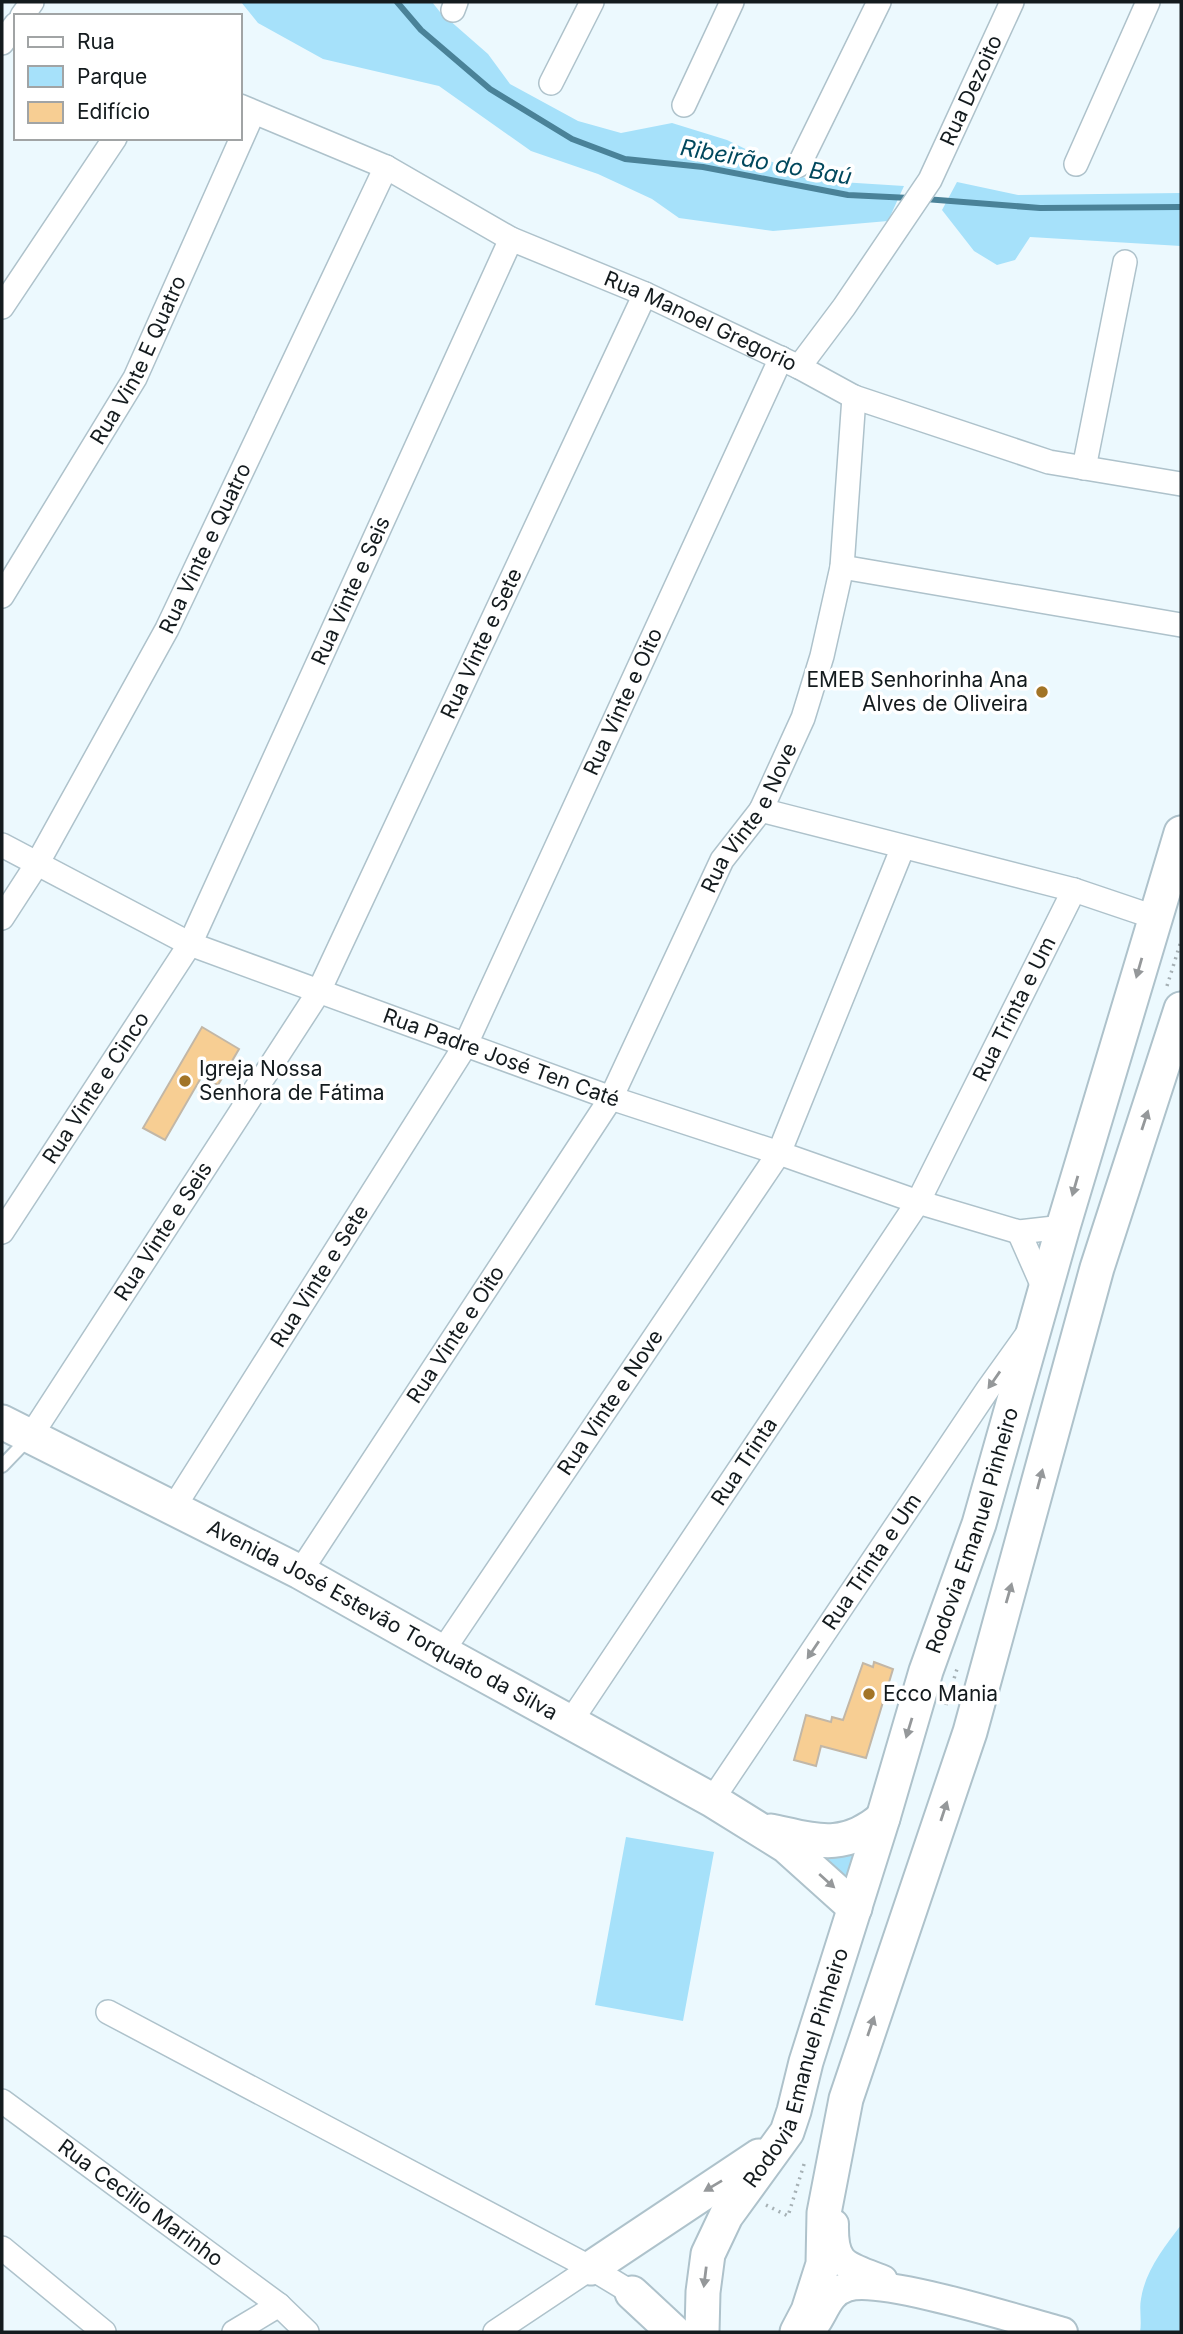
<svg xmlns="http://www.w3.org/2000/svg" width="1183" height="2334" font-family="Inter,sans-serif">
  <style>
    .green { fill: #a6e1fa }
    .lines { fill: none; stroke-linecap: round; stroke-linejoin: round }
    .stream { stroke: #4a8298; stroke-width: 6 }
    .building { fill: #f7ce93; stroke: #c2b7a7; stroke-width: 2 }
    .service-casing { stroke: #aec2cb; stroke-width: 16 }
    .minor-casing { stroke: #aec2cb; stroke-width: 26 }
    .tertiary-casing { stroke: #aec2cb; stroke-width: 32 }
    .secondary-casing { stroke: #aec2cb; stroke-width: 37 }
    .path { stroke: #a6b1b5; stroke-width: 3.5; stroke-dasharray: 2 5; stroke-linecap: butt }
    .service { stroke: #fff; stroke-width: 12 }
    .minor { stroke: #fff; stroke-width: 23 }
    .tertiary { stroke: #fff; stroke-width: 28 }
    .secondary { stroke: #fff; stroke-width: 33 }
    .oneway { fill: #95989a }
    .poi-dot { fill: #a27426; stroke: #fff; stroke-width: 2.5 }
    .labels { text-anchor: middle; stroke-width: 7; stroke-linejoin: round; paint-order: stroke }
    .street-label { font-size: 21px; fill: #141b1e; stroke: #fff }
    .poi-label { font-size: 21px; fill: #141b1e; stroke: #fff; text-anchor: start }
    .water-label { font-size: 23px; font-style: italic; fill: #01485d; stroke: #fff }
  </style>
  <rect width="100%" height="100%" fill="#ecf9fe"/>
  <path class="green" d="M241,2H432L440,12L488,54L510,84L578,121L621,133L672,123L727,140L809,180L904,186L888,221L773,231L679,218L652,199L598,174L531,151L439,86L323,59L258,23Z
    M957,182L1018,195L1181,193V246L1030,237L1015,260L997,265L974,251L942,210Z
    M626,1837L714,1852L683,2021L595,2005Z
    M817,1852H860L849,1884Z
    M1181,2225V2332H1140C1142,2321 1139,2309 1141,2299C1145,2271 1165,2246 1181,2225Z"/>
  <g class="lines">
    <path class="stream" d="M397,2L421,30L490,89L572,139L625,159L703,167L848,195L910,198
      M925,199L1040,208L1181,207"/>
  </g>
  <path class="building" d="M202,1027L239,1049L218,1085L202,1076L165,1140L143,1128Z
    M874,1662L893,1669L866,1758L821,1746L816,1766L794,1760L806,1715L831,1722L832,1717L843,1720L863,1663L873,1667Z"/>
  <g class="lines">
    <defs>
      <path id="service" d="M2,1466L28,1439"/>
      <g id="minor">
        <path d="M453,10L456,2"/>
        <path d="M22,16L32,2"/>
        <path d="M2,43L16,24"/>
        <path d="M551,83L592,2"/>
        <path d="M684,105L732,2"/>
        <path id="s1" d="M240,106L386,167L511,239L645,294L799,367L854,397L1049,462L1181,484"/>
        <path d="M1076,164L1148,2"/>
        <path d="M799,165L879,2"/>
        <path d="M2,307L115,138"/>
        <path id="s2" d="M799,367L844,307L930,180L1012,2"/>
        <path d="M1084,468L1125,262"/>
        <path d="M842,567L1181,625"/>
        <path id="s3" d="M2,596L135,378L253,113"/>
        <path d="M761,810L1074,890L1154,917"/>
        <path id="s4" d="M2,845L190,944L611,1098L779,1153L918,1202L1019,1232L1063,1227"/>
        <path id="s5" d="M2,918L37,864L167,629L386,167"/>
        <path id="s6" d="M2,1232L190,944L511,239"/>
        <path d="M1019,1232L1045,1291"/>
        <path id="s7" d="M30,1437L318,993L645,294"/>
        <path id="s8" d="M174,1507L465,1046L781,358"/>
        <path id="s9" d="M300,1572L611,1098L722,860L761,810L803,718L822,656L842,567L854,397"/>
        <path id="s10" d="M442,1652L779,1153L903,847"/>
        <path id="s11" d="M571,1721L918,1202L1074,890"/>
        <path id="s12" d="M712,1800L988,1389L1026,1336"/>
        <path d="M108,2012L591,2268L644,2300"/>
        <path id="s13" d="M2,2101L279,2305L307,2332"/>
        <path d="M2,2248L104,2332"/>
        <path d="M234,2332L279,2305"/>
        <path d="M495,2332L591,2268"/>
      </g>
      <path id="tertiary" d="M834,2224C833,2267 847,2265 883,2280
        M810,2331C824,2317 826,2293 847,2287C881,2276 1022,2321 1063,2332"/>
      <g id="secondary">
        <path id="s14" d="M2,1422L300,1572L442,1652L712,1800L786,1846L855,1908"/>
        <path d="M771,1831C817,1841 844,1851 883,1818"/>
        <path d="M591,2268L759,2156"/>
        <path d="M632,2293L674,2332"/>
        <path id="s15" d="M702,2332L703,2292L708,2254L726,2216L787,2132L794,2111L806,2062L883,1818L926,1671L979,1524L1063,1227L1181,833"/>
        <path d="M797,2332L808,2311L823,2264L824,2213L846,2099L970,1732L1097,1268L1181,1009"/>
      </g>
    </defs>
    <use href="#service" class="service-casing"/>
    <use href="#minor" class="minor-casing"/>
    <use href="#tertiary" class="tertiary-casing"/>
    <use href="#secondary" class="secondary-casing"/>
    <path class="path" d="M1167,986L1181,941
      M946,1705L957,1669
      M766,2205L788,2216L805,2161"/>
    <use href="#service" class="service"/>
    <use href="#minor" class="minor"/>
    <use href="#tertiary" class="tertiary"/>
    <use href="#secondary" class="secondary"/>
  </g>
  <defs><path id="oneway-solid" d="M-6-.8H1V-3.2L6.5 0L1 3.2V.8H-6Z" transform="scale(1.75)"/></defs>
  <g class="oneway">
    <use href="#oneway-solid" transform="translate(1139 968) rotate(106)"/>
    <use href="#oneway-solid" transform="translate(1145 1120) rotate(-72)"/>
    <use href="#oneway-solid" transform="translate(1075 1186) rotate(106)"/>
    <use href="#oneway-solid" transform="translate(994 1380) rotate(125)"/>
    <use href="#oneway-solid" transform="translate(1040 1479) rotate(-75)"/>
    <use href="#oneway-solid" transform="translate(1009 1593) rotate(-74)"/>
    <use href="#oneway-solid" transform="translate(813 1650) rotate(124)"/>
    <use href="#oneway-solid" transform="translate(909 1728) rotate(107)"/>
    <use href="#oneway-solid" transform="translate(944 1811) rotate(-72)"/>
    <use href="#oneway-solid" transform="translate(827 1881) rotate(42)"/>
    <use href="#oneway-solid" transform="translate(871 2026) rotate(-71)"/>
    <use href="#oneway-solid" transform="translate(713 2186) rotate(149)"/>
    <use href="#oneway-solid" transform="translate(705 2277) rotate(97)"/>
  </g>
  <g class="poi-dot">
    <circle cx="1042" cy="692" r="7"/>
    <circle cx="185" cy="1081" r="7"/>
    <circle cx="869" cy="1694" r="7"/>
  </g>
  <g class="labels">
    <g class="street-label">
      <text dy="7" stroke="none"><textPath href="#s2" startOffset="327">Rua Dezoito</textPath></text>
      <text dy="7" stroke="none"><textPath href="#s1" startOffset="509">Rua Manoel Gregorio</textPath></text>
      <text dy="7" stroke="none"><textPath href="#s3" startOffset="273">Rua Vinte E Quatro</textPath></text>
      <text dy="7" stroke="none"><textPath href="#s5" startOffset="422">Rua Vinte e Quatro</textPath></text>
      <text dy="7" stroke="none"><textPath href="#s6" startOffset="732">Rua Vinte e Seis</textPath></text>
      <text dy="7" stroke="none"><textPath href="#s7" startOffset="915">Rua Vinte e Sete</textPath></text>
      <text dy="7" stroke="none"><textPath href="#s8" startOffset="924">Rua Vinte e Oito</textPath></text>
      <text dy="7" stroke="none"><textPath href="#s9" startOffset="880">Rua Vinte e Nove</textPath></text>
      <text dy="7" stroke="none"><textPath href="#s11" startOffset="840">Rua Trinta e Um</textPath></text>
      <text dy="7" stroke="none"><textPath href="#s4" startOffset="544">Rua Padre José Ten Caté</textPath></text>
      <text dy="7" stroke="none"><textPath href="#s6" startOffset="172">Rua Vinte e Cinco</textPath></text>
      <text dy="7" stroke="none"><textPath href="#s7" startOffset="245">Rua Vinte e Seis</textPath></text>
      <text dy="7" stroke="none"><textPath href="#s8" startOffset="273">Rua Vinte e Sete</textPath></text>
      <text dy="7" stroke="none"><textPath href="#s9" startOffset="284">Rua Vinte e Oito</textPath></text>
      <text dy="7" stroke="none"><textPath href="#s10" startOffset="301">Rua Vinte e Nove</textPath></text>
      <text dy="7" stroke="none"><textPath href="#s11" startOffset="312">Rua Trinta</textPath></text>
      <text dy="7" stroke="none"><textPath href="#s15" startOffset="854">Rodovia Emanuel Pinheiro</textPath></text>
      <text dy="7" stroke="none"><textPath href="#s12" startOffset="287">Rua Trinta e Um</textPath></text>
      <text dy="7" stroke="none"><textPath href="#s14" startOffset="429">Avenida José Estevão Torquato da Silva</textPath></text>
      <text dy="7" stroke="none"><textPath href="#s15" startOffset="287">Rodovia Emanuel Pinheiro</textPath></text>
      <text dy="7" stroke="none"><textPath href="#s13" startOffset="172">Rua Cecilio Marinho</textPath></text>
    </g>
    <g class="poi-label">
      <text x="1028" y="687" text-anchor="end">EMEB Senhorinha Ana<tspan x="1028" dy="24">Alves de Oliveira</tspan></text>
      <text x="199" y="1076">Igreja Nossa<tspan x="199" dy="24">Senhora de Fátima</tspan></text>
      <text x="883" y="1701">Ecco Mania</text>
    </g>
    <g class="water-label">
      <text transform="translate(766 162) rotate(10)" y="8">Ribeirão do Baú</text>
    </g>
  </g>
  <rect width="1183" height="2334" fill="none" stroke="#141b1e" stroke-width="7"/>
  <rect x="14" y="14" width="228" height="126" fill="#ffffff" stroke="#a1a4a5" stroke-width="2"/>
  <rect x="28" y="37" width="35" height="10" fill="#ffffff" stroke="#a1a4a5" stroke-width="2"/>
  <text x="77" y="49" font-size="21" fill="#141b1e">Rua</text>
  <rect x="28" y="66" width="35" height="21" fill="#a6e1fa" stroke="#a1a4a5" stroke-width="2"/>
  <text x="77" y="84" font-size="21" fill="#141b1e">Parque</text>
  <rect x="28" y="102" width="35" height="21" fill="#f7ce93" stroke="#a1a4a5" stroke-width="2"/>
  <text x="77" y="119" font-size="21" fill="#141b1e">Edifício</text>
</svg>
